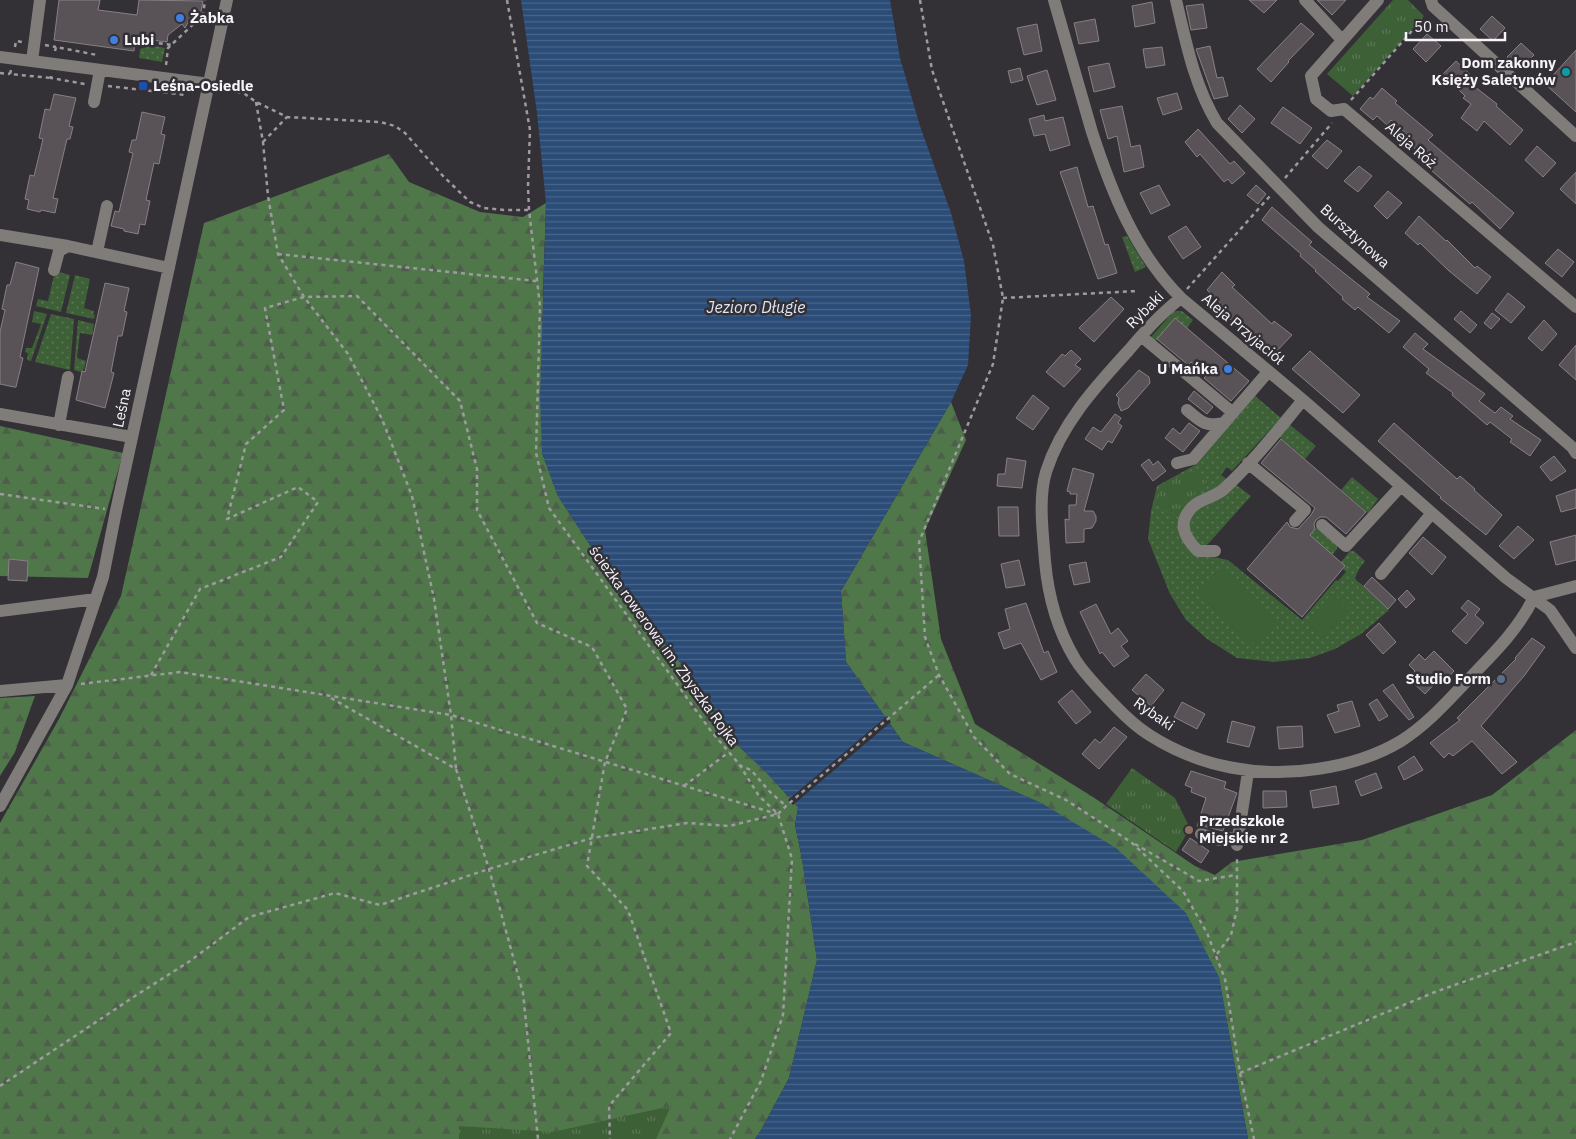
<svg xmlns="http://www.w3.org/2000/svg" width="1576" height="1139" font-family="'IBM Plex Sans',sans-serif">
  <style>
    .grass { fill: url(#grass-dots) }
    .forest { fill: url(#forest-firs) }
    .park { fill: url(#park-tufts) }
    .garden { fill: #3d6037 }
    .water { fill: url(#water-rules) }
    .pier { fill: #333036 }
    .building { fill: #595357; stroke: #878084 }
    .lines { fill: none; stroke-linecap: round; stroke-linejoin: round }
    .path { stroke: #9e9ba0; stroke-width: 2.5; stroke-dasharray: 4 4; stroke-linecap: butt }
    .minor { stroke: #7f7c7a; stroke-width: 12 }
    .shop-dot { fill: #3f7fe0; stroke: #333036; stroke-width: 2 }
    .culture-dot { fill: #0f9aa8; stroke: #333036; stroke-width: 2 }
    .transit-dot { fill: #1a4fb4; stroke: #333036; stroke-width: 2 }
    .service-dot { fill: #5c6f8a; stroke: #333036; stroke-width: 2 }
    .education-dot { fill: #8d6e63; stroke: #333036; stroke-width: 2 }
    .labels { text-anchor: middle; stroke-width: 5; stroke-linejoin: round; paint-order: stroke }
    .poi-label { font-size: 15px; font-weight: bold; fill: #f6f4f8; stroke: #333036; text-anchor: start }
    .street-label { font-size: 15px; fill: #f6f4f8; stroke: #333036 }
    .water-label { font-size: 16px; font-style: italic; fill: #dbe6f3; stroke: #333036 }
  </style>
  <defs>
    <pattern id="grass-dots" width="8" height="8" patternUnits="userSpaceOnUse" patternTransform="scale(1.25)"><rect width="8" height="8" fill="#3d6037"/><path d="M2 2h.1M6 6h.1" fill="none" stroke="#5a7755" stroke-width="1.8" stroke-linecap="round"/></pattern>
    <pattern id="forest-firs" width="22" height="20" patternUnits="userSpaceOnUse" patternTransform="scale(1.25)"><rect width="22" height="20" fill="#507749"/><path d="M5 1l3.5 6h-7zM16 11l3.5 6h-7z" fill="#4d5e4a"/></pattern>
    <pattern id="park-tufts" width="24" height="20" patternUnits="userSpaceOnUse" patternTransform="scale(1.25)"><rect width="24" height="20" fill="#3d6037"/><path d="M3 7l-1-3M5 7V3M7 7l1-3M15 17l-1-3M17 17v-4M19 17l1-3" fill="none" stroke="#5a7755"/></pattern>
    <pattern id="water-rules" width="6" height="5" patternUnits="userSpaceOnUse" patternTransform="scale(1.25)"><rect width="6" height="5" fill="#2a4c76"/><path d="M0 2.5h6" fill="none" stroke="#4a668a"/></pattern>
  </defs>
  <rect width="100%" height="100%" fill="#333036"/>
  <path class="grass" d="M150,45L165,48L162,62L139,58L140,49Z
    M1127,236L1146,267L1135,272L1122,237Z
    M55,271L70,275L61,312L36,306L38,299L48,301Z
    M75,275L90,279L84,308L94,311L93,314L95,315L94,319L66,313Z
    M34,311L47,314L31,361L27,360L28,353L25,352L26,348H32L41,324L32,322Z
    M1174,311H1182L1193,320L1187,328L1175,318L1155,342L1150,338Z
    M51,314L74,319L70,370L35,362Z
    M78,320L94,324L92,335L80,333L77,358L86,361L84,369L81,372L74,370Z
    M1254,395L1281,418L1232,471L1227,467L1221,475L1227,479L1182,517L1197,554L1228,560L1302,620L1336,580L1338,581L1346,572L1343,569L1345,566L1341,562L1350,551H1354L1365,561L1359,569L1355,578L1357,581L1364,586L1389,610L1361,634L1335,649L1310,658L1274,662L1237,658L1207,639L1186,620L1170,594L1148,539L1151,511L1157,486L1195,465Z
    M1289,424L1316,446L1305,459L1278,436Z
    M1352,477L1378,499L1368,513L1341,490Z
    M1235,484L1251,496L1208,544L1202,547L1189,532V519L1194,511Z
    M1316,528L1337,545V549L1332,555L1310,535Z"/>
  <path class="forest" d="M389,154L409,182L480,212L523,217L546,203L543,295L542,453L558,496L601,562L635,608L685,668L729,737L765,771L798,807L795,825L802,859L817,960L789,1078L761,1130L755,1139H0V823L59,719L121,596L204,223Z
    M951,402L966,440L925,530L941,639L975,724L1093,797L1195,866L1215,875L1232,862L1362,840L1492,795L1576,730V1139H1248L1219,978L1043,804L903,742L846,662L841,591Z
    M0,426L123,453L88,578L0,576Z
    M35,696L15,752L0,776V698Z"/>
  <path class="park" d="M1393,0H1408L1424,16L1353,96L1327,74Z
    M1191,469L1207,481L1175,515L1156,503L1160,488Z
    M1132,768L1175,798L1190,828L1176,852L1106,804Z
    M671,1106L656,1139H459V1126L553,1132Z"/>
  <path class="garden" d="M1220,568L1276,620L1253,644L1197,592Z
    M1332,593L1349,607L1323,638L1306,624Z"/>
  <path class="water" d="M521,0H890L900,58L920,126L951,213L964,261L971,315L968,365L951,402L841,591L846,662L903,742L1043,804L1116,848L1186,913L1219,977L1248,1139H755L761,1130L789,1078L817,960L802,859L795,825L798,807L765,771L729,737L685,668L635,608L601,562L558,496L542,453L540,397L546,203L537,113Z"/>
  <path class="pier" d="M887,716L891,722L793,805L788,800Z"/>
  <path class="building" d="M59,0H100L98,10L137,15L139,0L203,1L201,12L194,11L185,28L182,24L168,35L167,42L135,38L134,51L54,40Z
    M1249,0H1277L1264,13Z
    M1317,0H1346L1332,15Z
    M1152,2L1155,23L1135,27L1132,6Z
    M1203,4L1207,28L1191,30L1186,6Z
    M1492,16L1505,28L1493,41L1480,29Z
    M1095,19L1099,41L1079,44L1074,23Z
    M1301,23L1314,34L1288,61L1289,62L1271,82L1257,69Z
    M1037,24L1042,51L1024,55L1017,28Z
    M1427,34L1441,46L1426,62L1413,49Z
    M1521,43L1534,55L1520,69L1507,57Z
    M1210,46L1217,78L1223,77L1228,96L1214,99L1196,49Z
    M1162,47L1165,65L1146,68L1143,49Z
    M1576,50V112L1545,84Z
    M1456,61L1470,74L1465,79L1497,104L1496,106L1523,130L1510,145L1484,121L1477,131L1461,118L1471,104L1463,98L1465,96L1443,74Z
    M1109,63L1115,87L1094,92L1088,67Z
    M1020,68L1023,80L1011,83L1008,71Z
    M1047,70L1056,100L1037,105L1027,76Z
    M1382,88L1397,101L1395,103L1433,135L1428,140L1514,213L1500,229L1472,202L1470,204L1424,164L1428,160L1406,141L1410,137L1391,120L1387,125L1377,116L1373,120L1360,109L1370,97L1373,99Z
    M1177,93L1182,109L1163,115L1157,98Z
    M54,94L76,98L69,126L73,127L70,139H67L53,198L58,199L55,213L41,210L40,212L27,209L29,200L25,199L30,175L34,176L43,139L39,138L45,109L50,110Z
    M1240,105L1255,119L1242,133L1228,119Z
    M1122,106L1131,147L1140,145L1144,167L1124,172L1117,136L1108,139L1100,110Z
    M1283,107L1312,128L1300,144L1271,123Z
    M142,112L165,117L161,134L165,135L159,164L154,163L146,200L150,201L145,225L140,224L138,234L124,231V229L111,226L115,211L119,212L133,153L129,152L132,140H136Z
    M1044,115L1045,121L1063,117L1070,145L1050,151L1045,134L1034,136L1029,119Z
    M1198,129L1230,164L1234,161L1245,173L1232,184L1228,179L1224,182L1200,154L1197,157L1185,142Z
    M1327,140L1342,151L1327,169L1312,156Z
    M1537,146L1556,163L1543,177L1525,160Z
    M1359,166L1372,176L1358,192L1344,181Z
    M1077,167L1088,207L1093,206L1105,245L1108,244L1117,273L1098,279L1060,172Z
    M1576,172V204L1560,189Z
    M1159,185L1170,205L1151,214L1140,193Z
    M1256,185L1266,194L1258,204L1247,195Z
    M1388,191L1402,203L1387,219L1374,206Z
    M1272,207L1312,242L1309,245L1370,294L1367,297L1400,321L1389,333L1358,307L1355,310L1342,299L1343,297L1315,271L1316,270L1300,256L1301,254L1262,220Z
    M1419,216L1446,241L1447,240L1475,268L1477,266L1491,277L1477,294L1448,270L1420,243L1418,245L1405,233Z
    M1186,226L1201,247L1183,259L1168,237Z
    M1558,249L1574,262L1562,277L1545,263Z
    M16,262L39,268L20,357L23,358L16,387H14L0,384V332L5,310L2,309L7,285H10Z
    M1222,272L1235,285L1232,287L1272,324L1274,321L1292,335L1274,354L1243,329L1242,330L1227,316L1229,312L1207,290Z
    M105,283L129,288L124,311L127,312L122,336H118L111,372L114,373L105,408L76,400L82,371L85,372Z
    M1508,293L1525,307L1511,323L1495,310Z
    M1111,297L1124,309L1094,342L1079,328Z
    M1461,311L1477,325L1470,333L1454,319Z
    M1492,313L1500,319L1491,329L1484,323Z
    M1175,318L1249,381L1231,401L1204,378L1206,376L1191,362L1188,365L1157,339Z
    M1544,320L1557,334L1542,351L1528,338Z
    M1415,333L1428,344L1423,349L1485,394L1479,401L1495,413L1501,407L1513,416L1510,419L1541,440L1530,456L1510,442L1512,439L1490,422L1487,425L1452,395L1453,393L1426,373L1429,369L1403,347Z
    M1576,345V380L1559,365Z
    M1071,350L1081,359L1075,365L1081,369L1064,387L1046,372L1062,354L1065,356Z
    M1310,351L1360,395L1343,413L1292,369Z
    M1139,370L1149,377L1150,383L1128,408L1121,411L1118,403L1119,398L1116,395Z
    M1194,391L1213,407L1207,414L1188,399Z
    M1033,395L1049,408L1033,430L1016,418Z
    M1115,414L1121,418L1118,423L1122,426L1112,443L1108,441L1102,450L1085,439L1093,427L1101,432Z
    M1189,423L1200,431L1183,452L1165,438L1173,428L1180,434Z
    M1394,423L1457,479L1460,476L1475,489L1474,490L1502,515L1486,535L1440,498L1441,497L1378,441Z
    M1281,439L1366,512L1346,534L1326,517H1320L1316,520L1314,524L1315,529L1310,535L1345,566L1302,617L1247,569L1287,522L1290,527L1298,529L1311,515L1315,508L1261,463Z
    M1554,456L1566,471L1551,481L1540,467Z
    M1007,458L1026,461L1022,488L997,486L998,474H1005Z
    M1149,459L1153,465L1158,461L1166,471L1153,481L1141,465Z
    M1073,468L1094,474L1084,511H1093L1096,516V521L1092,528L1084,529V542L1066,543L1065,519L1069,520V505H1076L1077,494H1070V492L1067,491Z
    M1576,489V508L1561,512L1556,496Z
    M998,507H1018L1019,536H999Z
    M1518,526L1534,540L1514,559L1499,546Z
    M1576,535V560L1556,565L1550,542Z
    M1423,537L1446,557L1432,575L1409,553Z
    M9,559L28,561L27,581L8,580Z
    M1019,560L1025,585L1006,588L1001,564Z
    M1086,562L1090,582L1074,585L1069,565Z
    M1372,577L1396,600L1388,609L1364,586Z
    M1407,590L1415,599L1406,608L1398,599Z
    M1468,600L1480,609L1475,615L1484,623L1466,644L1452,631L1468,614L1461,608Z
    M1026,603L1044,653L1048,651L1057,672L1041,680L1021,643L1004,649L998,633L1010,629L1005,609Z
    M1096,604L1111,634L1118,628L1128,641L1121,646L1129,656L1114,667L1102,652L1100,654L1080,612Z
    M1379,623L1396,642L1383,654L1366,635Z
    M1532,638L1545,647L1524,676L1481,726L1517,762L1502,774L1472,741L1453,756L1449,753L1444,758L1430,743L1460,720L1457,718L1516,659L1515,658Z
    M1434,651L1454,671L1444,682L1440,678L1425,694L1408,678L1415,671L1409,665L1419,654L1425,660Z
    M1146,674L1164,690L1151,706L1132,690Z
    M1393,684L1414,717L1409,720L1383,691Z
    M1072,690L1091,712L1076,724L1058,702Z
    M1377,699L1388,716L1379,721L1369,704Z
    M1352,701L1360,726L1335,733L1327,715L1339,711L1337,705Z
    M1182,702L1205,714L1197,729L1174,717Z
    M1232,721L1255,727L1249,747L1227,742Z
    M1302,726L1303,747L1279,749L1277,727Z
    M1114,727L1127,737L1099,769L1082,754L1095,739L1100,743Z
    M1414,756L1423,770L1404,780L1398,767Z
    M1191,771L1226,782L1224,788L1237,793L1223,831L1203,826H1197L1206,798L1191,792L1192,788L1185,785Z
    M1376,773L1382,788L1361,796L1355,781Z
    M1336,786L1339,804L1313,808L1310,791Z
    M1263,791H1286L1287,807L1263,808Z
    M1190,838L1209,851L1201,863L1182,850Z"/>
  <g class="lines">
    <path class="path" d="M507,0L530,130L528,186L529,210L540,306L536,453L549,508L711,731L739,764L759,796L778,814L792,859L783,1015L761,1081L730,1139
      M920,0L932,70L993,245L1003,298L993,364L919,542L925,637L939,675L974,737L1010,774L1066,800L1131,842L1183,891L1207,933L1225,979L1240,1073L1254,1139
      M135,40L172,45
      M45,45L56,47
      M15,47L16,41L22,42
      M55,51L56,47L97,55
      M166,65L168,48L203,15L205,0
      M11,70L10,74L51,78
      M0,73L10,74
      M51,76V78L85,84
      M108,86L186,95
      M221,88L245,94L256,102L287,117L380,122L395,126L405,133L443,176L470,202L484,208L504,210H529
      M1351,100L1425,16
      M256,102L263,142L268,196L278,254L304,297L348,354L382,419L412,496L434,599L451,715L456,769
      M263,142L287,117
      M1285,178L1332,123
      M278,254L536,281
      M1187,289L1270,196
      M1003,298L1138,291
      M0,494L105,509
      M151,675L200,589L281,557L318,502L298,487L227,519L246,444L284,410L265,308L304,297L357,296L460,401L477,469V510L537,623L592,647L627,709L605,762L587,866L628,910L671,1033L609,1106L610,1139
      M81,684L180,672L451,715L777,814
      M331,698L456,769L489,869L523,993L538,1139
      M739,765L751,770L770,792L786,806
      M684,786L729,752
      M1135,844L1199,881L1236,875
      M1217,954L1231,935L1237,909V856
      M1240,1073L1435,992L1576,942
      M0,1086L135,996L190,961L249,917L335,893L380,905L489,869L592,838L687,823L729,826L778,814L786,806L939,675"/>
    <path class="minor" d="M1054,0C1067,44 1079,88 1092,132C1112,193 1135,252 1181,298L1303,400L1506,578L1550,610L1576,648
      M1176,0C1186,42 1194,85 1217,123L1318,227L1572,447L1576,453
      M1305,0L1342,40
      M1378,0L1311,76L1316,99L1331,111L1344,109L1576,307
      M1431,0L1433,6L1576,136
      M0,57L210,84
      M32,61L40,0
      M94,102L100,70
      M0,235L68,246L169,268
      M97,252L107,206
      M54,270L59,251L68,246
      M1181,298C1161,313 1145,331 1129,350C1096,386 1061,424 1046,472C1038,499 1043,533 1045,561C1048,595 1057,629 1075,659C1083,672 1093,682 1103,693C1118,709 1133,725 1151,736C1200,767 1260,778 1317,769C1346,765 1376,756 1401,741C1425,726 1444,705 1463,685C1489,658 1518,631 1534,597
      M1141,336L1232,412
      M1187,410C1202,422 1204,427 1224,423L1268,372
      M0,414L132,437
      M59,425L68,377
      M1177,463L1193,459L1224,423
      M1248,463L1305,510L1295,521
      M1322,525L1346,546L1401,486
      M1215,551H1198C1190,543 1180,530 1185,518C1193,498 1212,500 1224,489C1253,462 1278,430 1303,400
      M1381,574L1432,513
      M1534,597L1576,586
      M0,611L96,599
      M0,691L67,685
      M0,806L67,685L103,577L116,511L227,0
      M1201,834L1220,840L1239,836
      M1237,845L1248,772"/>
  </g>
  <g class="shop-dot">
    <circle cx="180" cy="18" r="5"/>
    <circle cx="114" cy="40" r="5"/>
    <circle cx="1228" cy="369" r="5"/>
  </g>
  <circle class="culture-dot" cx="1566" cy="72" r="5"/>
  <rect class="transit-dot" x="138" y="81" width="10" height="10" rx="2.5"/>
  <circle class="service-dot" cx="1501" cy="679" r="5"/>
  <circle class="education-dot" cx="1189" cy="830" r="5"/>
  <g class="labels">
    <g class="poi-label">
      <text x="190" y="23">Żabka</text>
      <text x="124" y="45">Lubi</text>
      <text x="1556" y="68" text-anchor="end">Dom zakonny<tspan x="1556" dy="17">Księży Saletynów</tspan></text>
      <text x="153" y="91">Leśna-Osiedle</text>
      <text x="1218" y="374" text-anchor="end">U Mańka</text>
      <text x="1491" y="684" text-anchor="end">Studio Form</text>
      <text x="1199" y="826">Przedszkole<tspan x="1199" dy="17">Miejskie nr 2</tspan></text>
    </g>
    <g class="street-label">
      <text transform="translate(1411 145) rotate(41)" y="5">Aleja Róż</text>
      <text transform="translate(1355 236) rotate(42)" y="5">Bursztynowa</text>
      <text transform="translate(1145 310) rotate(-45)" y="5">Rybaki</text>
      <text transform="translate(1243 329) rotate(40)" y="5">Aleja Przyjaciół</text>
      <text transform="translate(122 408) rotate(-78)" y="5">Leśna</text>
      <text transform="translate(664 646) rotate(54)" y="5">ścieżka rowerowa im. Zbyszka Rojka</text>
      <text transform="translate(1154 714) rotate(35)" y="5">Rybaki</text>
    </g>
    <g class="water-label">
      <text x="756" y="313">Jezioro Długie</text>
    </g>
  </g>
  <path d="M1406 32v8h99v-8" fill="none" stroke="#f6f4f8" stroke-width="2.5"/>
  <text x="1414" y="32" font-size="15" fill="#f6f4f8" stroke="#333036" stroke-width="4" paint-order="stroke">50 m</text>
</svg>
